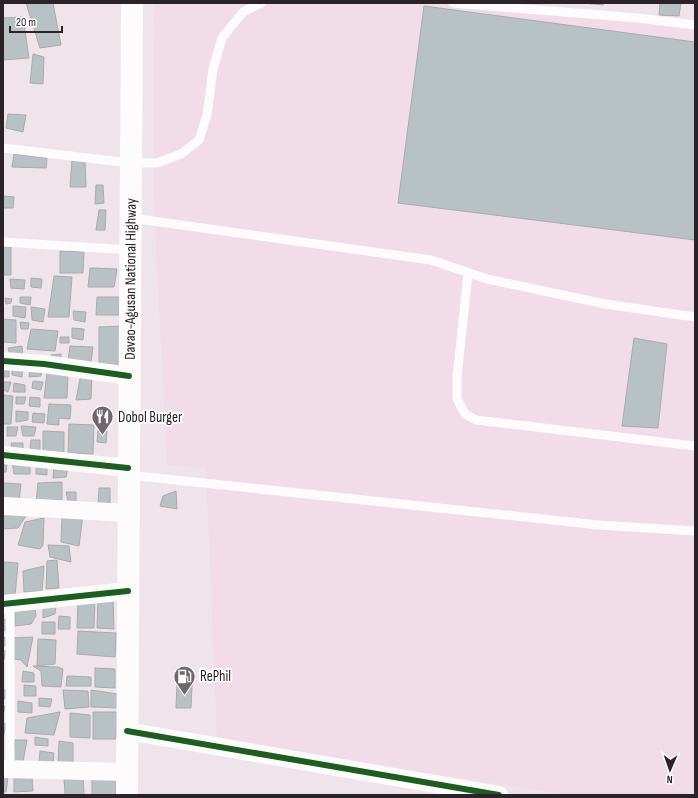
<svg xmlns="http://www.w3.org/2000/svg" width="698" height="798" font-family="'Sofia Sans Condensed',sans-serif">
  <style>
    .built { fill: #f1dce8 }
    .building { fill: #b8c2c5; stroke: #aaaaad }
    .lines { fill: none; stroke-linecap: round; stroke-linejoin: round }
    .service { stroke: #fdfbfc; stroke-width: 9 }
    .minor { stroke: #fdfbfc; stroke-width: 18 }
    .primary { stroke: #fdfbfc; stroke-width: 22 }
    .cycleway-casing { stroke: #fff; stroke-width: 8 }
    .cycleway { stroke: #1b5e20; stroke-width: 6 }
    .labels { text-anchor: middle; stroke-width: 4; stroke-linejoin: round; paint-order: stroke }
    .street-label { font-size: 15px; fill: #2a2327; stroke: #fff }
    .poi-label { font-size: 15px; fill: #2a2327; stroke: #fff; text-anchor: start }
  </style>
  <rect width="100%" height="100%" fill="#efe4ea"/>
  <path class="built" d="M154,3H496L695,28V795H565L217,739L206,469L167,465L153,186Z"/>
  <path class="building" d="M26,3H53L61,45L40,48Z
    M583,3H604L603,5Z
    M660,3H681L679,16L659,15Z
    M424,6L695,42V240L398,203Z
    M23,17L29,58L3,60V18Z
    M33,54L44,57L43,84L30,83Z
    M8,114L26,115L23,132L6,128Z
    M14,154L47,158L46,168L12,167Z
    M72,159L85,161L86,187H70Z
    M96,185H103L104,203L95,204Z
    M3,196L14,197L13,208H3Z
    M99,210H106L105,230H96Z
    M3,246L11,247V275H3Z
    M60,251L84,252L83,273H60Z
    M90,268L117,269L114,287H88Z
    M54,276L72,277L69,317H48Z
    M31,278L42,279L41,288L31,287Z
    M10,279L25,280L24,289L11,288Z
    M20,297H31L30,305L20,303Z
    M97,297H120L119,315H96Z
    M5,298L12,299L11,303L6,304Z
    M13,306L26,307L25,318L13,316Z
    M31,307L45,309L43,322L32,320Z
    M73,311L86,312L85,322L74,320Z
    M3,319L16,320V343L3,342Z
    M20,322L29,323L28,329H21Z
    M121,326L119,366L99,365V327Z
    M72,328L84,329L83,340L72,338Z
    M31,329L58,331L55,351L27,349Z
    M60,337H69V343H60Z
    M634,338L667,344L658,428L622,426Z
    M22,346L23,357L10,355L8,348Z
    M70,346L93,347L91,362L68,361Z
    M61,354V362L51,361V355Z
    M12,364L23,365L22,377L12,375Z
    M30,367L42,368L41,376L29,377Z
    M3,368L9,369V377H3Z
    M47,373L68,374L67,398H44Z
    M81,374L92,375L91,399L76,400Z
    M33,381L43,382L41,390L32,388Z
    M3,382H11L8,392L3,390Z
    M14,383L25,385V392H13Z
    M3,395L13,396L11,424H3Z
    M16,397H26L24,404H16Z
    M30,397L40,398V407L29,406Z
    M49,404L71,405L70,419L59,418V425L47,424Z
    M16,411L28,412V420L16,422Z
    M33,413L45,414L44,423L32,422Z
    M69,424L94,425L93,454L68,453Z
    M21,426L36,427L34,436H23Z
    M7,427H18L16,436H7Z
    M98,430L107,431L106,443L97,442Z
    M43,431L64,432V453H43Z
    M31,440H40V450L30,449Z
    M11,443H23V452L12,451Z
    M12,462L30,463V474H14Z
    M3,463H7L6,472H3Z
    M36,464L47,465V475L36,474Z
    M54,464L68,467L66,477L53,478Z
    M62,482V505L36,503L38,483Z
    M3,483L21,484L19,501H3Z
    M99,488H110V503L98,504Z
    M176,491L177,509L160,506L163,496Z
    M66,492H76V502L68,501Z
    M3,510L22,512L26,516L18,528L3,529Z
    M83,514L79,546L61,542L62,516Z
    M44,518L43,545L40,549L18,545L25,522Z
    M48,545L69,546L71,562L50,557Z
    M57,560L59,588L46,589L47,561Z
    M4,562L18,563L15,596L3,595Z
    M44,566L42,592H24L23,571Z
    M98,597H113L114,629L97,628Z
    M95,598L94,628H77L78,600Z
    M43,605L56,606L55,614L43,618Z
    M35,607L36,616L31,624L15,626V608Z
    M59,616L70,617V629H58Z
    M3,619L7,620L6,631L3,630Z
    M42,622H55V634H42Z
    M78,631L116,633L115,657L77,654Z
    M3,637L7,638L6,646L3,645Z
    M33,637L27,667L21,660L13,659L11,638Z
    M38,639L56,640L55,664L37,666Z
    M3,651H6L4,660H3Z
    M33,666L58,667L63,669L61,687L42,686L41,671Z
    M95,668L115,669V688L95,687Z
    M23,671L34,673V682H22Z
    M67,676L91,677V686H66Z
    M177,684L192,685L191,708H176Z
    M24,685L36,686V696H24Z
    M3,690H6L5,699H3Z
    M63,690L88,691L89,707L65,709Z
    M91,690L118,694V708L91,707Z
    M39,698L52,699L50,707L39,706Z
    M18,701L32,703V713L18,712Z
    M3,706H5L3,716Z
    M60,712L54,735L25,733L27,718Z
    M93,712H117L116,739H93Z
    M70,713L90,715V738L70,737Z
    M3,723L6,724L3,739Z
    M35,737L48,739V746L35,745Z
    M15,740H27L23,762L12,761Z
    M59,741L73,743V764L58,763Z
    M40,751L54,753L53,764L39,762Z
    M3,777H8L6,792H3Z
    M32,777L33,791L14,792V778Z
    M83,777L84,795H65L64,778Z
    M92,777H116V795H92Z"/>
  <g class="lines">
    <path class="service" d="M453,3L638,18L695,25
      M3,148L130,163H157L181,154L199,140L207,115L213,69L222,38L243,12L261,3
      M131,218L431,260L487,279L605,304L695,317
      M3,242L130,250
      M468,273L457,378V399L465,414L476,420L695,446
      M128,475L599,525L695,531
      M10,769V604"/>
    <path class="minor" d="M3,361L44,364L129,376
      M3,455L128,468
      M3,506L128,513
      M3,604L128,591
      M127,731L499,795
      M3,769L127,772"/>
    <path class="primary" id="s1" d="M127,795L132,3"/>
    <defs>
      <path id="cycleway" d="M3,361L44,364L129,376
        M3,455L128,468
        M3,604L128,591
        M127,731L499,795"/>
    </defs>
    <use href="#cycleway" class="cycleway-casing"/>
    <use href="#cycleway" class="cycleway"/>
  </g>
  <defs>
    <symbol id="restaurant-pin" viewBox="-11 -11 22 30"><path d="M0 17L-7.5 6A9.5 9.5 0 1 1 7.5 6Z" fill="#6f676b" stroke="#fff"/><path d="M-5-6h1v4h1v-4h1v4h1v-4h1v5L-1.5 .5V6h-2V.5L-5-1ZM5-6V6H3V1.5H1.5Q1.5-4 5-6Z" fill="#fff"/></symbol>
    <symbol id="fuel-pin" viewBox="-11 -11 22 30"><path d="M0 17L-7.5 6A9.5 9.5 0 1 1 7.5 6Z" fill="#6f676b" stroke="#fff"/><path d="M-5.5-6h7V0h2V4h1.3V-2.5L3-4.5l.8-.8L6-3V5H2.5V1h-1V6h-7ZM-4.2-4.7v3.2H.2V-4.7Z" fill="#fff"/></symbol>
  </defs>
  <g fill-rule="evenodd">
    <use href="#restaurant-pin" x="90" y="404" width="25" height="34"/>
    <use href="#fuel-pin" x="172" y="664" width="25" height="34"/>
  </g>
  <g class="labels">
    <g class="street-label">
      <text dy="5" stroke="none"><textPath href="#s1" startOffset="516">Davao-Agusan National Highway</textPath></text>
    </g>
    <g class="poi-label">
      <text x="118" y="422">Dobol Burger</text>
      <text x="200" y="681">RePhil</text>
    </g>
  </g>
  <rect width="698" height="798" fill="none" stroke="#2a2327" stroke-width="8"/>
  <g transform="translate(670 770) rotate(182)" stroke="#ffffff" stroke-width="3" paint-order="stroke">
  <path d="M0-3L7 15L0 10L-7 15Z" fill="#2a2327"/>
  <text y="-6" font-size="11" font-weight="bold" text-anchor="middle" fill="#2a2327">N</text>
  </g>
  <path d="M10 26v6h52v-6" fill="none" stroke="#2a2327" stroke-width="2"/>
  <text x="16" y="26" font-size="12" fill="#2a2327" stroke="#ffffff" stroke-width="3" paint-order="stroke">20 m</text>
</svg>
